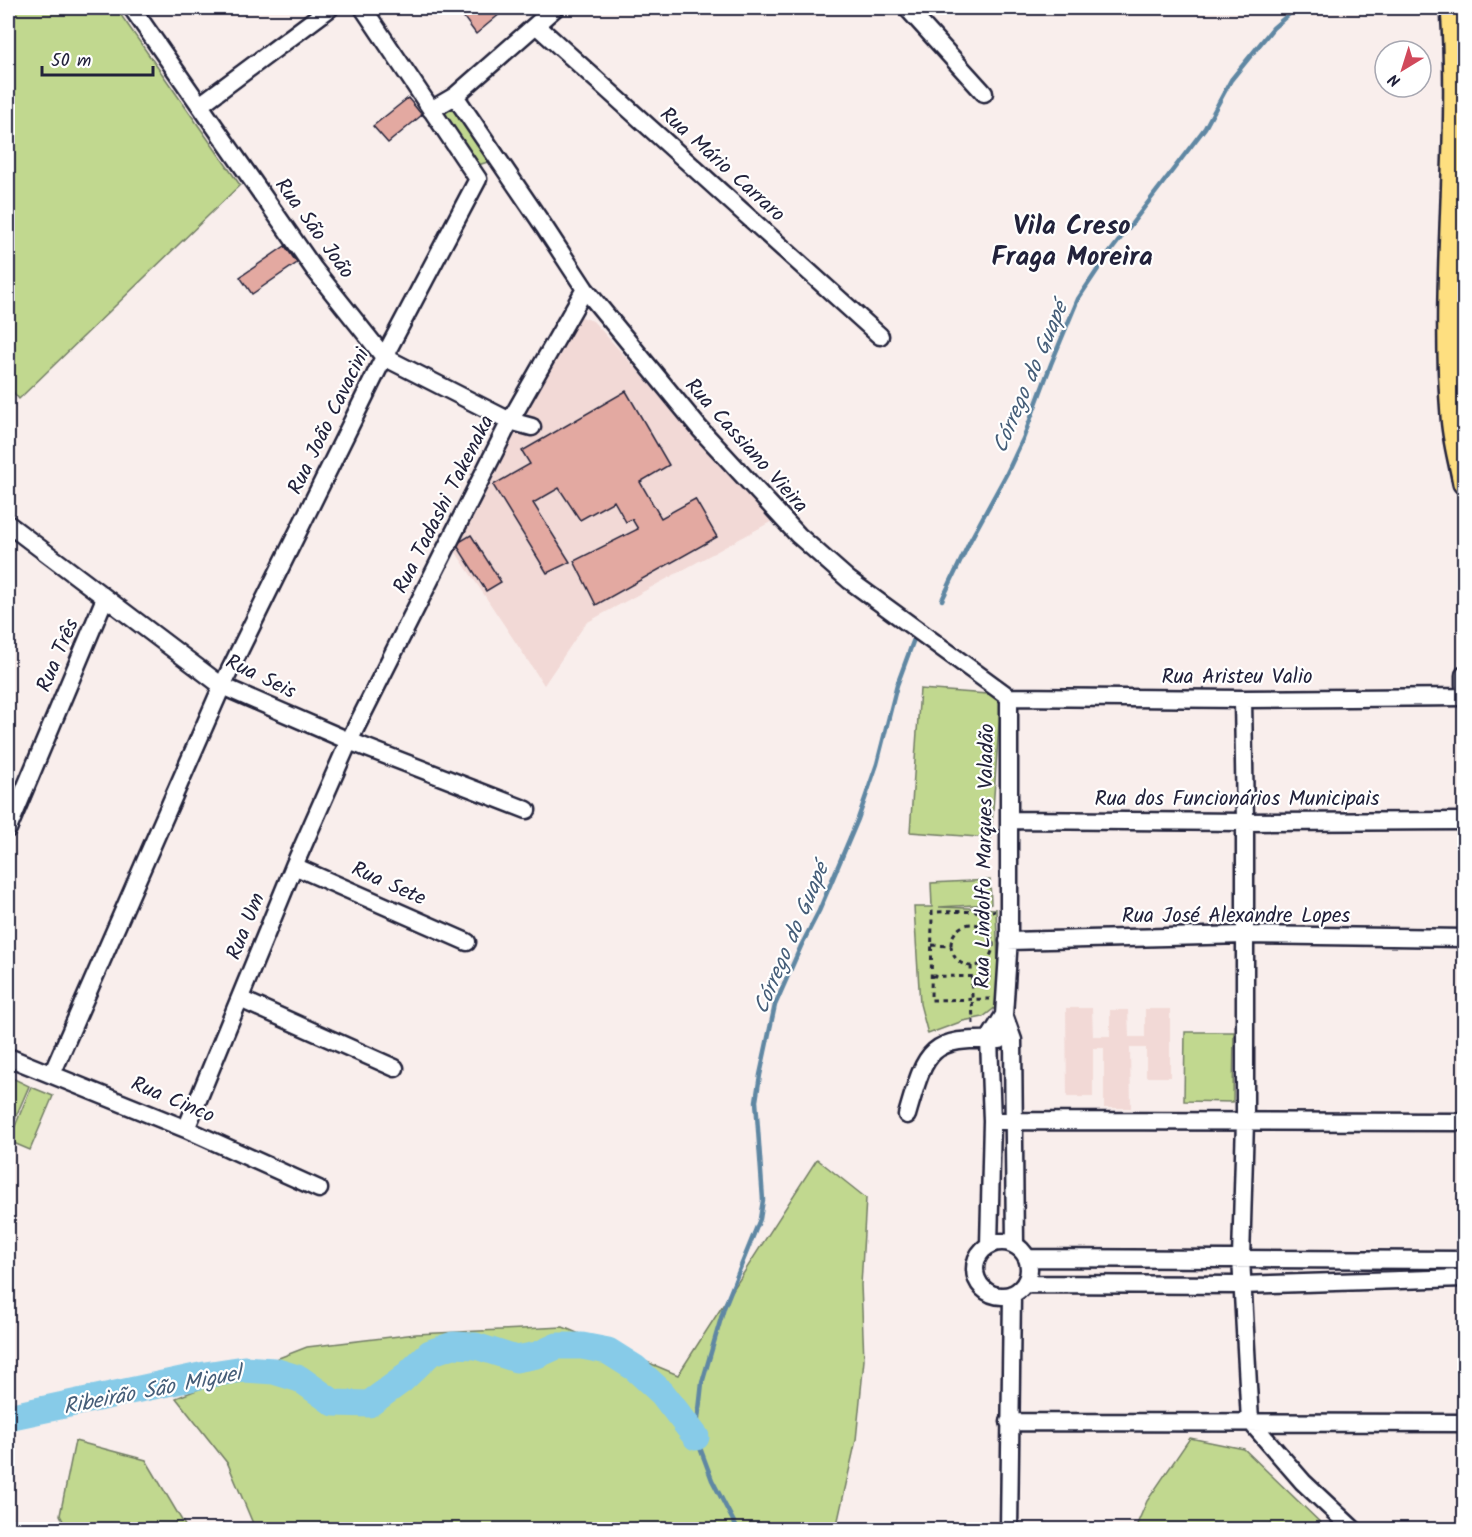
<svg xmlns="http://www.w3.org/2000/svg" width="1472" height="1537" font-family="Kalam,sans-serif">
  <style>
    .built { fill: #f2d9d6 }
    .green { fill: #c1d88f; stroke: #727d65; stroke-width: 1.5 }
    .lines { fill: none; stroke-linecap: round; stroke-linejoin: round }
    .stream { stroke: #5f87a3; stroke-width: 4.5 }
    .river { stroke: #87cbe8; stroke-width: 27 }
    .building { fill: #e3a9a1; stroke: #22223b; stroke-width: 1.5 }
    .minor-casing { stroke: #22223b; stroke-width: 21 }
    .major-casing { stroke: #22223b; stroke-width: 26 }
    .path { stroke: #22223b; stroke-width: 3; stroke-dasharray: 4.5 4.5; stroke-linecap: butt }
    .minor { stroke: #fff; stroke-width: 16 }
    .major { stroke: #fedf80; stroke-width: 21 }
    .labels { text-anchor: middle; stroke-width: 4.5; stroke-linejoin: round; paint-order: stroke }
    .street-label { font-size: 21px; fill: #22223b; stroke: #fff }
    .water-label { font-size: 22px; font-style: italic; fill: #455d78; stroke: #fff }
    .district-label { font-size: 27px; font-weight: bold; fill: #22223b; stroke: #fff }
  </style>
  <rect width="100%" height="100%" fill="#f9eeec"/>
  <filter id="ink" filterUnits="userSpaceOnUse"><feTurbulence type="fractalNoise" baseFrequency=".0167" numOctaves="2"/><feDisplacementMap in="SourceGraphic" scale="12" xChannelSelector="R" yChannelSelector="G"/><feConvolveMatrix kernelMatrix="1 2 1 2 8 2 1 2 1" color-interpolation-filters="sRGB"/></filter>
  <g filter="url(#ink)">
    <path class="built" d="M579,316L593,321L774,520L586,623L544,685L455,551L567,329Z
      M1066,1008H1092L1093,1036H1110V1010H1128L1129,1037H1145V1009H1170V1077H1146V1048H1130L1131,1108H1104V1048H1093V1097H1067Z"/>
    <path class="green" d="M21,8H116L240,185L19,399L8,386V17Z
      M459,104L494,160L478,165L441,115Z
      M920,689L1001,695L991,838L910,832Z
      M990,880L991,904L939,907L996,909L999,996L997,1006L983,1017L963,1021L928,1034L920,1004L914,907H932L931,883Z
      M1185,1032H1234L1233,1102L1184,1101Z
      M8,1076L29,1086L8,1135Z
      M31,1087L53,1096L30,1150L9,1141Z
      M817,1159L866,1198L861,1285L864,1360L856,1440L836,1529H250L254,1526L228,1464L176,1398L307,1347L416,1334L563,1327L678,1375Z
      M1190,1438L1244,1449L1327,1529H1135L1147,1501Z
      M75,1441L146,1460L187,1529H67L60,1515Z"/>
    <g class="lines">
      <path class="stream" d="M942,600L970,541L1007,473L1023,439L1051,364L1078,299L1104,260L1205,128L1231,80L1273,28L1296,8
        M738,1530L712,1480L696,1437L702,1383L724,1308L760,1219L763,1200L756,1101L760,1075L775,1005L801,946L819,911L858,819L877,764L897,685L914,639"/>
      <path class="river" d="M8,1417L205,1375L244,1369L274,1371L300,1379L334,1403L369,1404L402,1380L430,1353L453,1345L476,1346L516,1359L537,1355L557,1346H582L608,1351L635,1368L662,1393L696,1437"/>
    </g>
    <path class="building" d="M457,8H497L501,13L476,34Z
      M408,98L422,115L388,143L373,126Z
      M285,246L297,263L252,294L240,277Z
      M626,391L669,465L640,482L661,518L695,499L717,537L596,605L574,561L638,529L632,519L626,522L614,501L580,520L559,488L533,503L570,562L547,573L493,485L530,464L522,451Z
      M471,535L501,582L486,591L456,544Z"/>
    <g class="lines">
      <defs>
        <path id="minor" d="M132,8L314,269L384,357L510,421L532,427
          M363,8L478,179
          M907,8L984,93
          M536,25L880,336
          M455,96L545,228L585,289L700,429L798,535L849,580L1009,697
          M200,105L330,8
          M431,110L455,96L555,8
          M1449,326H1464
          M8,524L222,686L349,741L527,810
          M1464,675V685
          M1009,697V938L1004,1015L1013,1040L1015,1245
          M1009,697L1243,699L1464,697
          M1243,699L1245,822V1121L1241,1258L1250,1421L1303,1482L1354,1530
          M1010,820L1245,822L1464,821
          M8,829L105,598
          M294,866L467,942
          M1008,941L1245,935L1464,938
          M240,999L395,1068
          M8,1057L186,1129L319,1189
          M52,1074L222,686L384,357L478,179
          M907,1115C926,1050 928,1037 1000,1040
          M992,1121L1464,1122
          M186,1129L294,866L349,741L510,421L585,289
          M975 1269a27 27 0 1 1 54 0a27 27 0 1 1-54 0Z
          M989,1245L992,1121L989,1039L1004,1015
          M1027,1258L1464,1260
          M1025,1284L1242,1285L1464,1278
          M1009,1422L1464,1423
          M1009,1530L1012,1294"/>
        <path id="major" d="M1452,8C1462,143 1441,280 1452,415C1453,438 1460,461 1464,483"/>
      </defs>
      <use href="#minor" class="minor-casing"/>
      <use href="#major" class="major-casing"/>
      <path class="path" d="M951 945a21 21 0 1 1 42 0a21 21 0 1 1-42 0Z
        M932,945L951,946
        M971,966L973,1024
        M932,976L993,977
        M990,999L931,1000L932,912L995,911"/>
      <use href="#minor" class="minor"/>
      <use href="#major" class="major"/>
    </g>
  </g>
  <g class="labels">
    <g class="street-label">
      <text transform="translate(723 164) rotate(42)" y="7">Rua Mário Carraro</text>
      <text transform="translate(315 228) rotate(54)" y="7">Rua São João</text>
      <text transform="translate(328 421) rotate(-64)" y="7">Rua João Cavacini</text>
      <text transform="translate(747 445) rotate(48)" y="7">Rua Cassiano Vieira</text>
      <text transform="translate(443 504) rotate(-63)" y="7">Rua Tadashi Takenaka</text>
      <text transform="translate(57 655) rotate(-67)" y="7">Rua Três</text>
      <text transform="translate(261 676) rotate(26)" y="7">Rua Seis</text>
      <text x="1237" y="683">Rua Aristeu Valio</text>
      <text x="1237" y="805">Rua dos Funcionários Municipais</text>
      <text transform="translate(984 856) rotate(-89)" y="7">Rua Lindolfo Marques Valadão</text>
      <text transform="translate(389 883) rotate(24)" y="7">Rua Sete</text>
      <text x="1236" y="922">Rua José Alexandre Lopes</text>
      <text transform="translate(245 926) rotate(-68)" y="7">Rua Um</text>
      <text transform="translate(173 1099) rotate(23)" y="7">Rua Cinco</text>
    </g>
    <g class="water-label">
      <text transform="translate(1029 377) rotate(-67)" y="8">Córrego do Guapé</text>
      <text transform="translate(790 938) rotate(-67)" y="8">Córrego do Guapé</text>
      <text transform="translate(152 1389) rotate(-11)" y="8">Ribeirão São Miguel</text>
    </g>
    <g class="district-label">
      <text x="1072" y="234">Vila Creso<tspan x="1072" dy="31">Fraga Moreira</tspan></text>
    </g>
  </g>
  <rect width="1472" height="1537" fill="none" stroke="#fff" stroke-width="30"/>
  <rect x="15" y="15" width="1442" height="1507" fill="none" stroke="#22223b" stroke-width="2" filter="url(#ink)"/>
  <g transform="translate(1403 69) rotate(218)"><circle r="28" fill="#ffffff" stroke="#a7a7b1" stroke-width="1.5"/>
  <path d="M0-4.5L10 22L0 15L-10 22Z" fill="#d1495b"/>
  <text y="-9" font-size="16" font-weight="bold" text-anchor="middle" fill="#22223b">N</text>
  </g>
  <path d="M42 66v9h111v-9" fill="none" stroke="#22223b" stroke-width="3"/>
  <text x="51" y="66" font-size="18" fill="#22223b" stroke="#ffffff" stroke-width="4.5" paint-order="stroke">50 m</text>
</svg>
